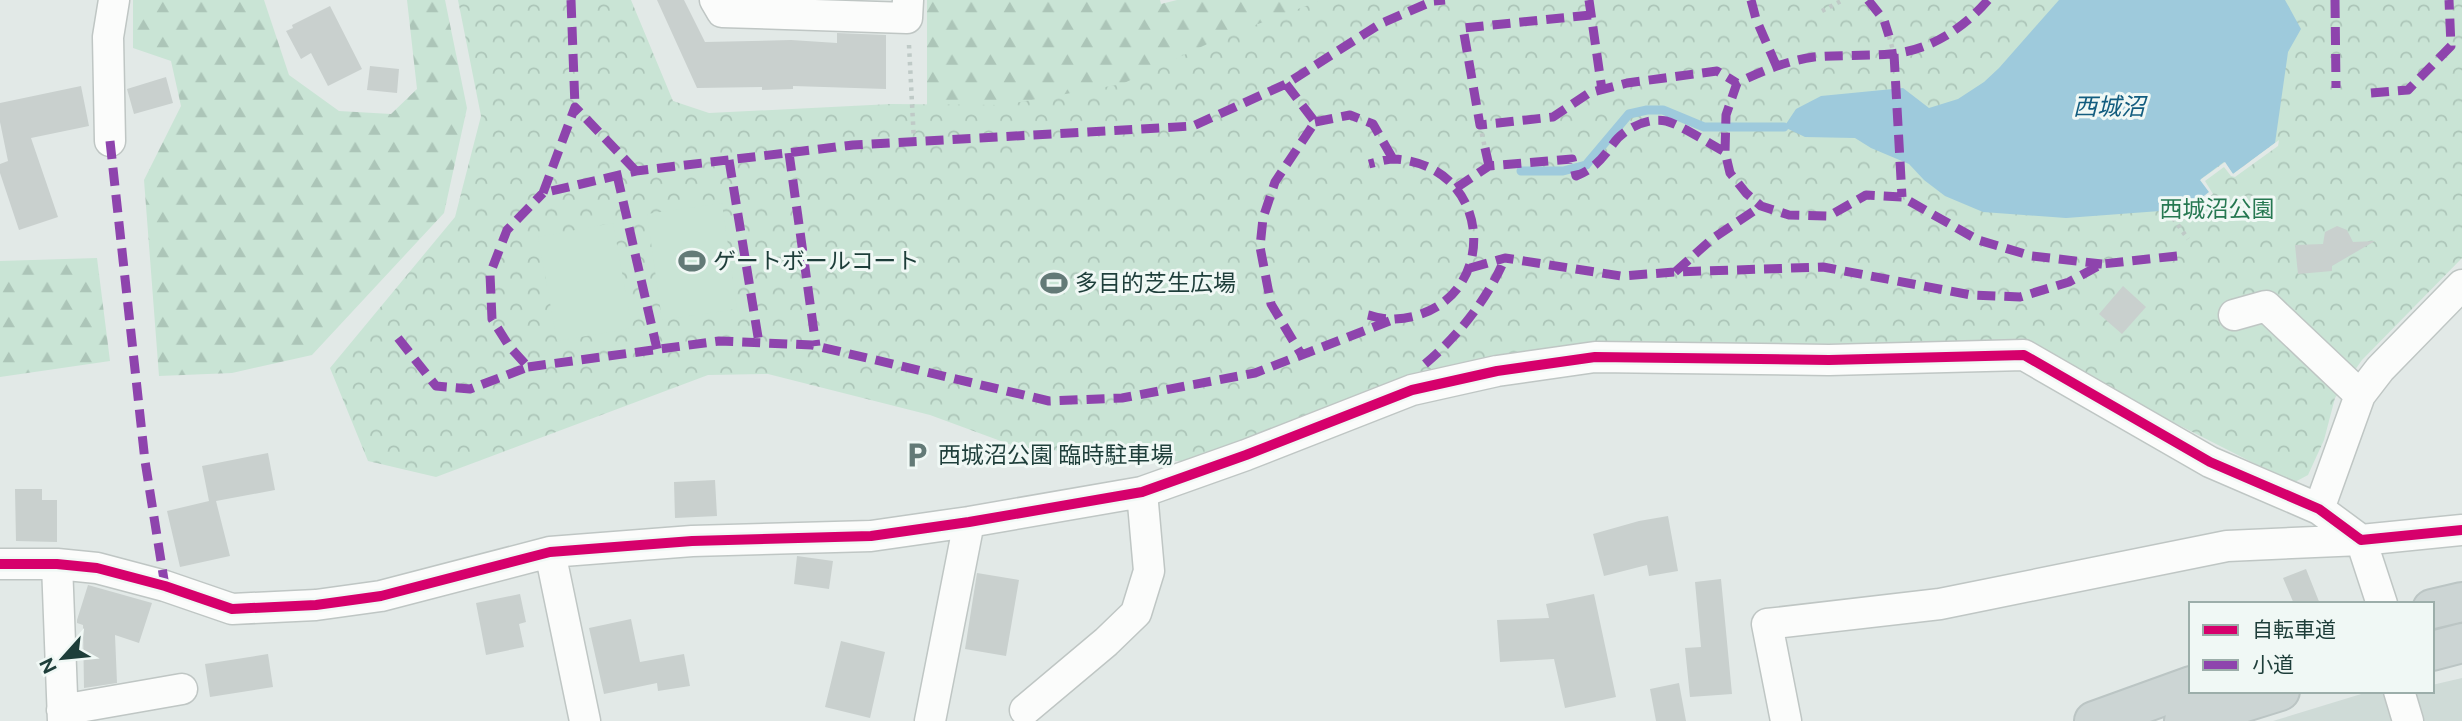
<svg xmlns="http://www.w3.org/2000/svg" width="2462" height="721" font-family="'Public Sans','Noto Sans JP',sans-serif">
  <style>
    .built { fill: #cfdbd7 }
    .forest { fill: url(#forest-firs) }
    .park { fill: url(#park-crowns) }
    .pitch { fill: #c9e4d5 }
    .water { fill: #9ecadc }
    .pier { fill: #e2e9e7 }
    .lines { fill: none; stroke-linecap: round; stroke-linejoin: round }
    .stream { stroke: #9ecadc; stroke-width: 9 }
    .building { fill: #c9d0ce }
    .minor-casing { stroke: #bfc6c4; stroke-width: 33 }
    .major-casing { stroke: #bbc5c4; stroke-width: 42 }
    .path { stroke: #bfcac7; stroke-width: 4.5; stroke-dasharray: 3.5 5; stroke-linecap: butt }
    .minor { stroke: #fbfcfb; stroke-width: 30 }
    .major { stroke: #ccd5d4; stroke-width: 38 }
    .quiet { stroke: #8e44ad; stroke-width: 9; stroke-dasharray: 18 9; stroke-linecap: butt }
    .cycleway-casing { stroke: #f0f8f5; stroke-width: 15 }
    .cycleway { stroke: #d6006c; stroke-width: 10 }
    .labels { text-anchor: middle; stroke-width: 6; stroke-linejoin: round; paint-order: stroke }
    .park-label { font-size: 23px; fill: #257851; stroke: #f0f8f5 }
    .poi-label { font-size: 23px; fill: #1e3e3a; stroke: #f0f8f5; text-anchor: start }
    .water-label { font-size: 24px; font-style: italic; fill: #135d7f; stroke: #f0f8f5 }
  </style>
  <defs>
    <pattern id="forest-firs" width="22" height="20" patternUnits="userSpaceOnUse" patternTransform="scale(1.75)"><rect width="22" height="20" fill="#c9e4d5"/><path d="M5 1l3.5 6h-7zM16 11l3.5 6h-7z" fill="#acc5b8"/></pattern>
    <pattern id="park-crowns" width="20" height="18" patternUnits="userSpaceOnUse" patternTransform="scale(1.75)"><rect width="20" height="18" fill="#c9e4d5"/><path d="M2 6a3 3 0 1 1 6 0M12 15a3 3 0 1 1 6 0" fill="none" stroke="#acc5b8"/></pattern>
  </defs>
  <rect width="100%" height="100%" fill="#e2e9e7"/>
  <path class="built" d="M2462,678V721H2273L2371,691H2432V685Z"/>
  <path class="forest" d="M133,0H264L289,75L339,111L391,114L417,89L407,0H445L467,108L444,213L312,355L232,373L159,376L144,180L181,106L171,61L133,48Z
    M927,0H1160L1161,4L1177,0H1405L1251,87L927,131Z
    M97,258L110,361L0,377V261Z"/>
  <path class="park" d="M458,0H631L673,101L709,113L891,104L1003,105L1122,84L1218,39L1322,0H2462V258L2362,360L2335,398L2324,440L2308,475L2293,483L2155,413L2027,342L1583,346L1199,463L1017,447L930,415L768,374L708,375L436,477L368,461L330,368L455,217L481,116Z"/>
  <path class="pitch" d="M722,203L737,309L662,320L647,214Z
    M613,223L632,328L557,341L538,237Z"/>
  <path class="water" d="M2059,0H2285L2301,29L2288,52L2275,143L2233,174L2224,162L2201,179L2210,192L2187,209L2066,218L1983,212L1945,196L1924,180L1909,164L1871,148L1855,138L1805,137L1784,127L1796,109L1821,96L1903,88L1929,108L1958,99L1984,82L1999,68Z"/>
  <path class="pier" d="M2279,140L2278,146L2235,177L2231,176L2224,167L2205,181L2213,194L2189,212L2187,209L2209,192L2200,180L2225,162L2233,174Z"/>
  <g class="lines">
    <path class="stream" d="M1521,171H1563L1586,165L1629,114L1647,110H1663L1704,127H1784"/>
  </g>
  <path class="building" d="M657,0H684L705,42L791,40L837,43V33L886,35V89L793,86V89L762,90V87L697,88Z
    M330,6L362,69L328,86L311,53L301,59L286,31L293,28L292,25Z
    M370,66L399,69L397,93L367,90Z
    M166,77L173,103L134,114L127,89Z
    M81,86L89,126L31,138L58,217L19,230L0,173V164L8,161L0,122V103Z
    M2337,226L2347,230L2353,242L2375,241L2332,266V271L2298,274L2295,245L2323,244L2325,232Z
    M2123,286L2146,307L2122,334L2099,314Z
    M268,453L275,490L216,501L230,556L180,567L167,511L209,501L202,466Z
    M715,480L717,516L675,518L674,482Z
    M15,489H42V500H57V542L16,541Z
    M1668,516L1678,571L1649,576L1647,565L1604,576L1593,534L1639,521Z
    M797,556L833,561L829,589L794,584Z
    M2306,569L2320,604H2294L2283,578Z
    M977,573L1019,580L1006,656L965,649Z
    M1721,579L1732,694L1690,697L1685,648L1701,647L1695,582Z
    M88,585L152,603L139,643L115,635L117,683L84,688L83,625L77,623V620Z
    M520,594L526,622L519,624L524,647L486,655L476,603Z
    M1594,594L1616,697L1565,708L1554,659L1500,662L1497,620L1549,618L1546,604Z
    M631,619L640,662L684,654L690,686L658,691L657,683L604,694L589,628Z
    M841,641L885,652L870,718L825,707Z
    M268,654L273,687L210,697L205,664Z
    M1679,683L1686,721H1656L1650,689Z"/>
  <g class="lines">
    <defs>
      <path id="minor" d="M715,0L722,12L907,18L908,0
        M110,141L108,37L114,0
        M2234,315L2266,306L2360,395
        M2319,509L2360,395L2380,369L2462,285
        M550,552L585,721
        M0,564H57L97,568L165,586L232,609L316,605L381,596L550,552L692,541L871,536L969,522L1142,492L1246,455L1412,390L1497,371L1595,357L1829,360L2024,355L2210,462L2319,509L2361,540L2462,530
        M57,564L63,721
        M2399,691L2408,721
        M62,710L182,689
        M1025,710L1106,642L1136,613L1149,571L1142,492
        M930,721L969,522
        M1786,721L1767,624L1940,604L2227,546L2361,540L2382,604"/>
      <path id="major" d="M2432,609L2462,602
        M2432,651L2462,643
        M2094,721L2191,686
        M2184,721L2280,691"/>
    </defs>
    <use href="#minor" class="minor-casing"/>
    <use href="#major" class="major-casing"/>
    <path class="path" d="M1822,11L1843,0
      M1889,36L1894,54
      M909,45L914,142
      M1480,125L1485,148
      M2173,218L2188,239"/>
    <use href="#minor" class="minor"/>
    <use href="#major" class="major"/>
    <path class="quiet" d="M571,0L575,107
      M1589,0L1602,90
      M1751,0L1756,19L1776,65
      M1868,0L1884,20L1889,36
      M1988,0C1963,29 1929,51 1890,54C1865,56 1839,55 1814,57C1786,61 1762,71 1737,83L1726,115L1725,152L1730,173L1746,193L1761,206L1789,215L1829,216L1866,195L1902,197L1978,240L2032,256L2102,264
      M2335,0L2336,88
      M1591,15L1463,28L1480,125L1553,117L1589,93L1627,83L1717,71L1737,83
      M1894,54L1902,197
      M1286,84L1315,122L1275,182L1263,218L1260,247L1271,304L1301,354
      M2371,93L2408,90L2451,46L2449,0
      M1315,122L1350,115L1373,124L1393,159
      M110,141L145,461L165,586
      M1485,148L1489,166
      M789,153L816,346
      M729,160L759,343
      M636,171L575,107L543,193L636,171L853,145L1193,126L1286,84L1380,24L1433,1L1445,0
      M617,175L657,349
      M1456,188L1489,166L1572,159L1576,176C1594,169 1602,159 1613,144C1623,129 1648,117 1666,121C1679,124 1712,145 1725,152
      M1470,268L1505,258L1621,276L1675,272L1823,267L1971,295L2020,297L2069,282L2102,264L2186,255
      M1675,272L1712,239L1761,206
      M1368,315C1377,317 1386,320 1395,319C1500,313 1500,166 1395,159C1387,159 1377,162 1369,164
      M398,338L436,386L470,389L528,367L509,346L492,319L490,274L507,230L543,193
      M1425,364C1458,336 1488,299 1505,258
      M528,367L719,341L812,345L1049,401L1122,398L1255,373L1392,320"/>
    <defs>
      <path id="cycleway" d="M0,564H57L97,568L165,586L232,609L316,605L381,596L550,552L692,541L871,536L969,522L1142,492L1246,455L1412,390L1497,371L1595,357L1829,360L2024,355L2210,462L2319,509L2361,540L2462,530"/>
    </defs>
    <use href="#cycleway" class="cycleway-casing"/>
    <use href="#cycleway" class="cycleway"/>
  </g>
  <defs>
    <symbol id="stadium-bare" viewBox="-9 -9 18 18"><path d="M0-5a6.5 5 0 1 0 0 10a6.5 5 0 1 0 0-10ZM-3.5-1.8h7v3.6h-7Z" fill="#637a77" stroke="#f0f8f5" stroke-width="2.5" paint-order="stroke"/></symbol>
    <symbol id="parking-bare" viewBox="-9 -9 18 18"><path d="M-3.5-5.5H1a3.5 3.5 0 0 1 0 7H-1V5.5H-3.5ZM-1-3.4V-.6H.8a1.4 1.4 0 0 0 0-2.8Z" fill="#637a77" stroke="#f0f8f5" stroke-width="2.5" paint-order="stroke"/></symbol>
  </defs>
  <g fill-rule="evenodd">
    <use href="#stadium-bare" x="673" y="242" width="38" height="38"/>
    <use href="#stadium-bare" x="1035" y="264" width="38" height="38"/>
    <use href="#parking-bare" x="898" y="436" width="38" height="38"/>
  </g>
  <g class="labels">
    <g class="park-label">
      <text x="2217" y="217">西城沼公園</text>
    </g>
    <g class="poi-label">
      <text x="713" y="269">ゲートボールコート</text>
      <text x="1075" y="291">多目的芝生広場</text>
      <text x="938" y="463">西城沼公園 臨時駐車場</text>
    </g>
    <g class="water-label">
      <text x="2109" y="115">西城沼</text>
    </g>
  </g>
  <rect x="2189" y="602" width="245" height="91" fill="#f0f8f5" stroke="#9caeaa" stroke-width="2"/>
  <rect x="2203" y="625" width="35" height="10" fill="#d6006c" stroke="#9caeaa" stroke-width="2"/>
  <text x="2252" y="637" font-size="21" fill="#1e3e3a">自転車道</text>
  <rect x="2203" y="660" width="35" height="10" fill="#8e44ad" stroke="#9caeaa" stroke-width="2"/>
  <text x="2252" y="672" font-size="21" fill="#1e3e3a">小道</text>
  <g transform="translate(63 658) rotate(243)" stroke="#f0f8f5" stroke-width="5" paint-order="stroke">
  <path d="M0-5L12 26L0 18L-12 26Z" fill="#1e3e3a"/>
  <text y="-10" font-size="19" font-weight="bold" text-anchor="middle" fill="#1e3e3a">N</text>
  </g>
</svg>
